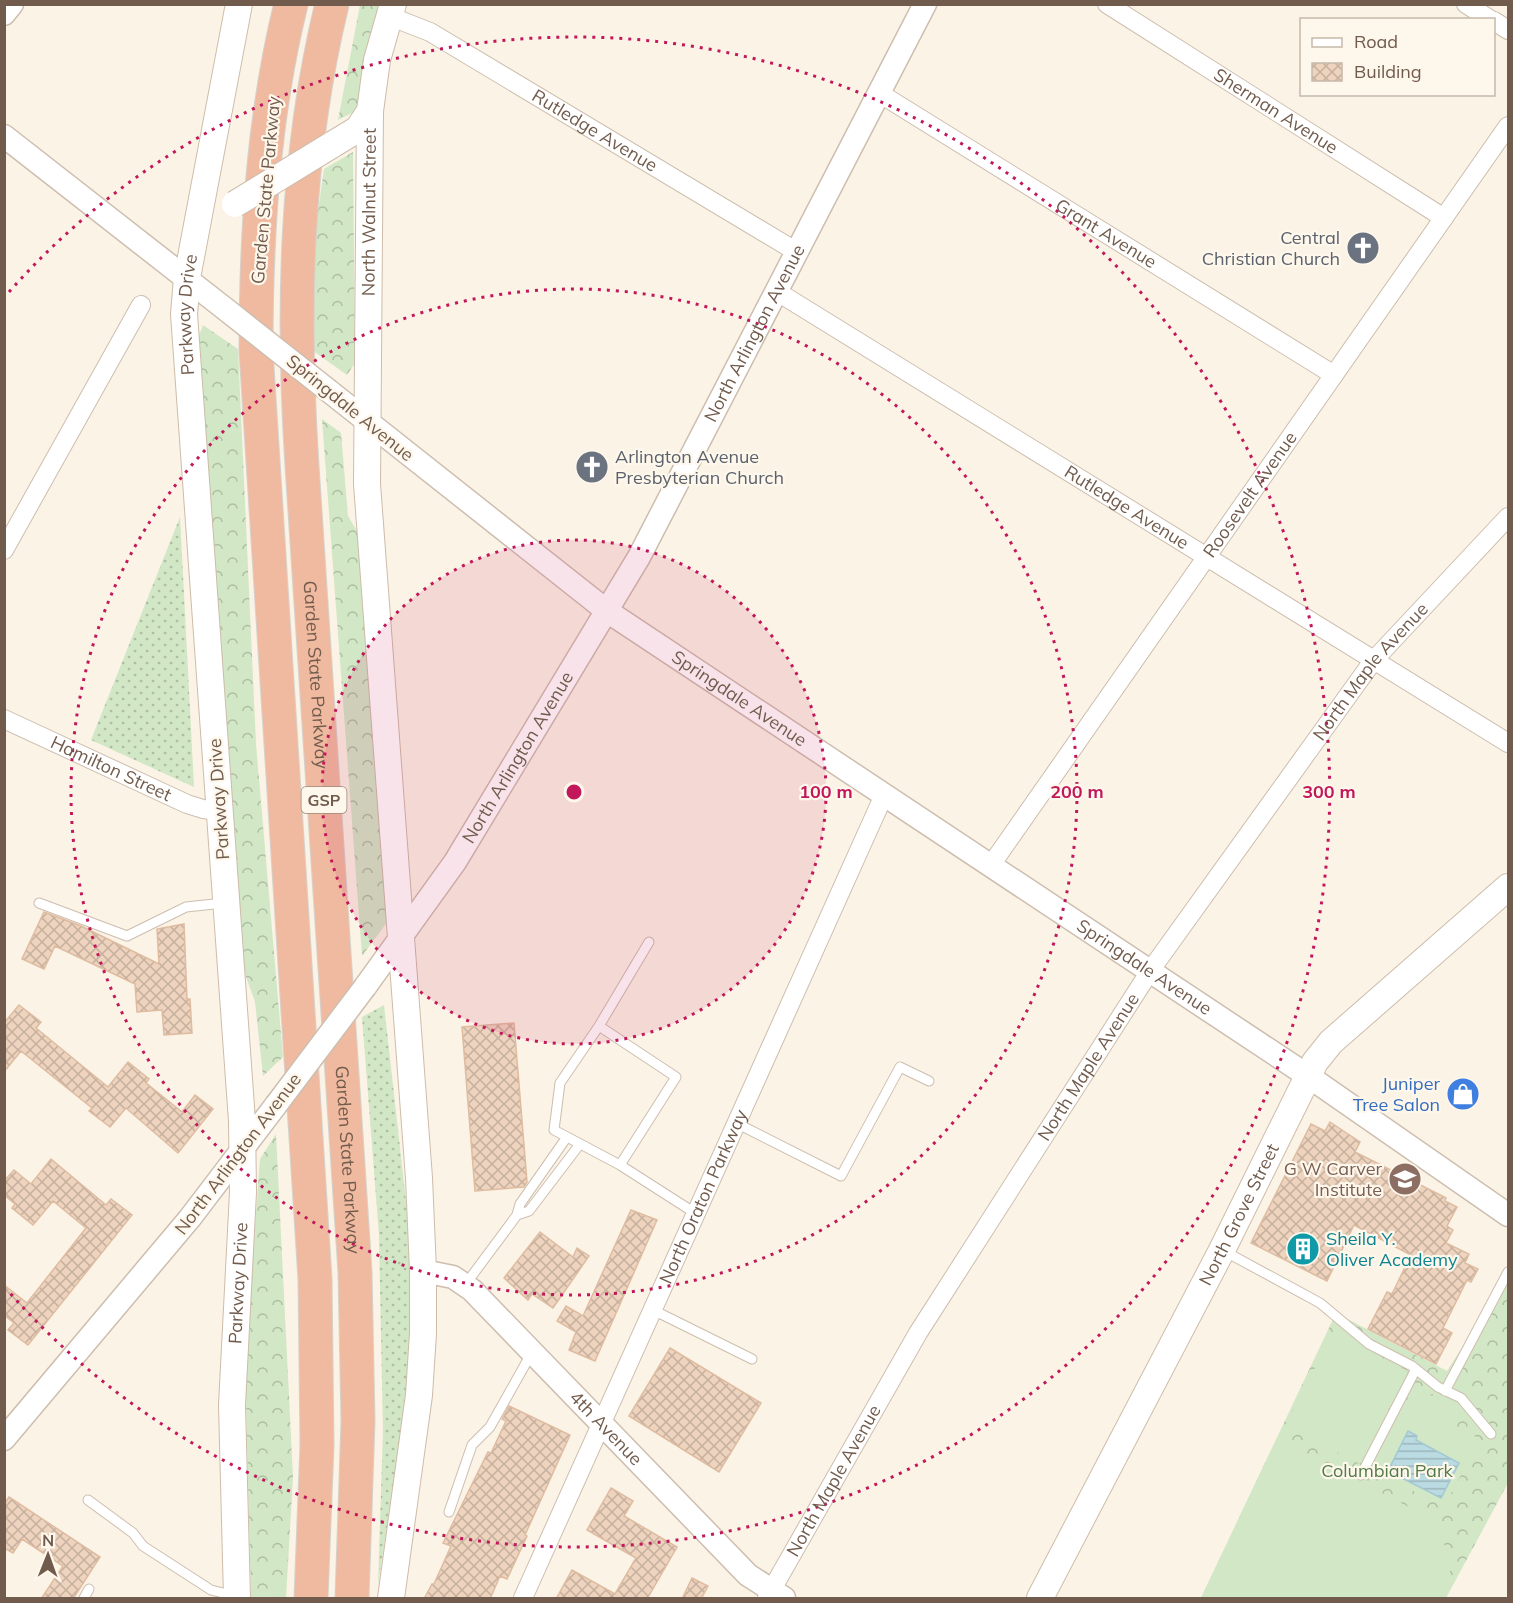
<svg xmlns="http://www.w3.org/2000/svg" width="1513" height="1603" font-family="Mulish,sans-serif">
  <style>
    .grass { fill: url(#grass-dots) }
    .forest { fill: url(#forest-crowns) }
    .pitch { fill: #d1e7c5 }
    .water { fill: url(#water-rules); stroke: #a2c9d4; stroke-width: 1.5 }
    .building { fill: url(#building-cross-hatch); stroke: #dfbca0; stroke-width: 1.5 }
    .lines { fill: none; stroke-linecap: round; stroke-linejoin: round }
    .service-casing { stroke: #cdbeaf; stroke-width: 11 }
    .minor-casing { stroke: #cdbeaf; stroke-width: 20 }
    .tertiary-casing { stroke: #cdbeaf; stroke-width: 25 }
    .secondary-casing { stroke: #cebcaa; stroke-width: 28 }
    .motorway-casing { stroke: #d7d1cd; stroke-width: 35 }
    .service { stroke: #fff; stroke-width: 9 }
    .minor { stroke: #fff; stroke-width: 18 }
    .tertiary { stroke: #fff; stroke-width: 22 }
    .secondary { stroke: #fff; stroke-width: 26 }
    .motorway { stroke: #f0baa0; stroke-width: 33 }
    .tertiary-bridge-casing { stroke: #cdbeaf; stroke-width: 25; stroke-linecap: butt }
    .secondary-bridge-casing { stroke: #cebcaa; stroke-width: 28; stroke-linecap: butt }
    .tertiary-bridge { stroke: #fff; stroke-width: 22 }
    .secondary-bridge { stroke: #fff; stroke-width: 26 }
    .ring { fill: none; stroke: #c2185b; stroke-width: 3; stroke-dasharray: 3 6 }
    .labels { text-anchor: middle; stroke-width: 4.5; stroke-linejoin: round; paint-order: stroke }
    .shield { fill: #fef7eb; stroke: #9b8a7c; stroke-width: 1.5 }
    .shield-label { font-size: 16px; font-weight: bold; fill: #715b4c }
    .street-label { font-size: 18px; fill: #715b4c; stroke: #fef7eb }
    .worship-label { font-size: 18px; fill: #5b616d; stroke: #fef7eb; text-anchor: end }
    .shop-label { font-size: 18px; fill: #366cbe; stroke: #fef7eb; text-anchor: end }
    .education-label { font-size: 18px; fill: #785e54; stroke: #fef7eb; text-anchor: end }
    .culture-label { font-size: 18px; fill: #0d838f; stroke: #fef7eb; text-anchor: start }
    .park-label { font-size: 18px; fill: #547c48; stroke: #fef7eb }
    .centre { fill: #c2185b; stroke: #fef7eb; stroke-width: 3 }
    .ring-label { font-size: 18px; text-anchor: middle; font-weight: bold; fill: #c2185b; stroke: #fef7eb; stroke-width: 4.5; stroke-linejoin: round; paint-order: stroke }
  </style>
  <defs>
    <pattern id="grass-dots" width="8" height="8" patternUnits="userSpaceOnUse" patternTransform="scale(1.5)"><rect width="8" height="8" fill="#d1e7c5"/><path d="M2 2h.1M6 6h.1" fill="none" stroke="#aebea2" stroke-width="1.8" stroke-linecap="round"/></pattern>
    <pattern id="forest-crowns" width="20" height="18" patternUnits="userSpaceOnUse" patternTransform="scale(1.5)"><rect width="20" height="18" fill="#d1e7c5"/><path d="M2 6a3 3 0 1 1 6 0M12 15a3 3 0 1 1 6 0" fill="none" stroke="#aebea2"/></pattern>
    <pattern id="water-rules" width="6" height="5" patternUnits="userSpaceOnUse" patternTransform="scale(1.5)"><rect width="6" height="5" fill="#bbdbe3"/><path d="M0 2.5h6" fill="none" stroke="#9cb5ba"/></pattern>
    <pattern id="building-cross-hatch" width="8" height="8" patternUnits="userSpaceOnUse" patternTransform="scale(1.5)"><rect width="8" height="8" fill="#eed4bf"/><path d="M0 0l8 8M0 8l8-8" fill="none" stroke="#c5af9d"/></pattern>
  </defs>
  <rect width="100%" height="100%" fill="#fbf3e5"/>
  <path class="grass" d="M180,517L194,787L91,740Z
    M384,1005L410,1237L409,1390L378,1584L383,1432L379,1235L362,1017Z"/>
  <path class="forest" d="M360,5H381L358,110L338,120Z
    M353,152L355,363L347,375L312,350L313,246L324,169Z
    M203,325L238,349L256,744L283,1057L263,1076L255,1002L245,974L219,668L199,336Z
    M322,419L341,433L348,516L360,536L391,917L362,956Z
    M276,1134L293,1477L286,1598H251L245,1360L260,1159Z
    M1508,1277V1483L1446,1598H1201L1336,1313L1447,1371Z"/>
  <path class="pitch" d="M1333,1333L1408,1371L1360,1464L1285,1426Z
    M1425,1392L1432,1396L1435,1392L1456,1403L1455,1406L1463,1411L1455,1426L1480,1439L1444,1507L1369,1468L1404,1401L1418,1407Z
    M1277,1438L1426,1516C1447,1540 1456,1567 1446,1598H1201Z"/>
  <path class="water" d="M1408,1431L1417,1436L1416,1440L1459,1463L1441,1498L1388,1471Z"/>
  <path class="building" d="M44,912L81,926L159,964L157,929L184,924L187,999H190L192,1033L164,1035L162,1010L137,1012L135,984L55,946L44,969L22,959Z
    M19,1005L41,1022L36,1028L108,1087L128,1062L149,1079L146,1083L182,1112L195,1095L213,1109L178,1153L126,1108L110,1127L89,1111L92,1108L21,1051L4,1072V1023Z
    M514,1023L527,1182L524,1187L475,1191L462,1027Z
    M1330,1122L1360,1142L1355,1152L1446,1198L1445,1201L1457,1207L1447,1226L1453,1230L1446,1243L1469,1254L1465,1263L1478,1269L1471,1282L1467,1280L1443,1328L1452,1333L1436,1364L1368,1329L1387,1292L1392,1294L1411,1255L1354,1225L1327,1281L1251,1243L1311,1124L1325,1131Z
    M51,1159L106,1205L111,1199L132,1215L28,1345L8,1330L14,1323L4,1315V1285L27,1303L86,1228L53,1201L33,1225L12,1208L15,1204L4,1195V1181L14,1170L31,1184Z
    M631,1210L657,1220L595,1361L569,1350L576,1332L557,1321L566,1306L583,1316Z
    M540,1232L573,1257L577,1248L589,1256L553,1308L532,1294L528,1300L504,1278Z
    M670,1348L761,1403L719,1472L629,1416Z
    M509,1406L570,1435L525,1535L527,1536L507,1579L500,1576L490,1599H424L432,1584H434L451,1546L443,1543L488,1452L491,1453L506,1421L502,1419Z
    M611,1488L633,1501L624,1516L677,1547L647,1599H556L572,1570L615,1594L636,1558L587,1530Z
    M9,1497L100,1557L73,1599H41L63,1566L22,1539L13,1553L4,1548V1504Z
    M692,1578L708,1586L701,1599H682Z"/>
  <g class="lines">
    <defs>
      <path id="service" d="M39,903L127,936L186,907L224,903
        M649,942L599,1026L560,1083L554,1130L620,1165L695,1213
        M599,1026L676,1077L620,1165
        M736,1123L841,1176L900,1067L929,1081
        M567,1137L520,1204L517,1215L529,1211L580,1144
        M1224,1251L1320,1303L1369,1344L1412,1366L1438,1387L1461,1398L1491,1434
        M465,1285L517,1215
        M651,1309L752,1359
        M1445,1391L1508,1272
        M1361,1475L1416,1369
        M88,1500L133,1533L143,1546L211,1590L235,1596
        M449,1512L472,1445L490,1427L531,1354
        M84,1598L89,1589"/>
      <g id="minor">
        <path id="s1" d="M1107,4L1444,218"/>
        <path d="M1466,4L1491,20"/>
        <path id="s2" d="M389,16L430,32L797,252"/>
        <path d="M1494,21L1508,30"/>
        <path id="s3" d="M879,93L1334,375"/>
        <path id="s4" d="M776,291L1508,743"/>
        <path d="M4,550L141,305"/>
        <path id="s5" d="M4,719L187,804L203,809L220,811"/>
        <path id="s6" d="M991,865L1508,126"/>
        <path id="s7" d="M523,1598L884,795"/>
        <path id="s8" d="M767,1598L918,1333L1150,971L1373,661L1508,517"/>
      </g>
      <g id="tertiary">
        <path d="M4,14L12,4"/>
        <path d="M4,136L224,308"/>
        <path id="s9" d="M329,391L607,611L1308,1076L1508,1215"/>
        <path id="s10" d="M365,987L455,862L639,557L925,4"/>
        <path id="s11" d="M423,1271L453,1277L472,1290L748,1575L784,1598"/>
        <path d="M4,1439L190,1218L276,1105"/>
      </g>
      <g id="secondary">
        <path d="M330,146L358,129L370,111"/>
        <path id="s12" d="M237,1598L232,1405L243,1192L242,1121L184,314L187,278L239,4"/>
        <path id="s13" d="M391,1598L419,1395L423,1333V1271L419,1178L367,484L370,111L377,60L393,4"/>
        <path id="s14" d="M1040,1598L1222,1250L1315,1062L1331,1042L1508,887"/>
      </g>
      <g id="motorway">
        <path d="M291,4C263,117 256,235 256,351L315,1279L317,1445L311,1598"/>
        <path id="s15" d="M332,4C295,156 292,311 302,466L355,1272L358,1421L352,1598"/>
      </g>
    </defs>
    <use href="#service" class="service-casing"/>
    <use href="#minor" class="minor-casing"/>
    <use href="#tertiary" class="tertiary-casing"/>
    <use href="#secondary" class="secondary-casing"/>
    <use href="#motorway" class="motorway-casing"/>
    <use href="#service" class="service"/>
    <use href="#minor" class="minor"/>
    <use href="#tertiary" class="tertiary"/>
    <use href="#secondary" class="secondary"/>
    <use href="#motorway" class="motorway"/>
    <defs>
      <path id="tertiary-bridge" d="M224,308L329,391
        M276,1105L365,987"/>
      <path id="secondary-bridge" d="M235,204L330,146"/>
    </defs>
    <use href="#tertiary-bridge" class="tertiary-bridge-casing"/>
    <use href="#secondary-bridge" class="secondary-bridge-casing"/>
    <use href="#tertiary-bridge" class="tertiary-bridge"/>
    <use href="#secondary-bridge" class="secondary-bridge"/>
  </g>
  <circle cx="574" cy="792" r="252" fill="#c2185b" fill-opacity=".12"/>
  <g class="ring">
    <circle cx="574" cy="792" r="252"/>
    <circle cx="574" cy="792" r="503"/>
    <path d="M9 292A755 755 0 1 1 9 1292"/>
  </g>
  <defs>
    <symbol id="church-disc" viewBox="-11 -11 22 22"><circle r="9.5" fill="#6b7280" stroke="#fef7eb"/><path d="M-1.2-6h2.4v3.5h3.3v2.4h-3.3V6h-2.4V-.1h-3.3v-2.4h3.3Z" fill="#fff"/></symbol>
    <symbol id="shop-disc" viewBox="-11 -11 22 22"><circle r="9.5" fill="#3f7fe0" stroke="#fef7eb"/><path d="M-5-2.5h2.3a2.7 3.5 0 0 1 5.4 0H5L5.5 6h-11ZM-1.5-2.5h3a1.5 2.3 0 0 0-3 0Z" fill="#fff"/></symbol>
    <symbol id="school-disc" viewBox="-11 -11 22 22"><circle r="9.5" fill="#8d6e63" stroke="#fef7eb"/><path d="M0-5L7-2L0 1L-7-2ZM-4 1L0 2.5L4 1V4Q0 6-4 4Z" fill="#fff"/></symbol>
    <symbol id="building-disc" viewBox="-11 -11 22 22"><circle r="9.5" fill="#0f9aa8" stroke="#fef7eb"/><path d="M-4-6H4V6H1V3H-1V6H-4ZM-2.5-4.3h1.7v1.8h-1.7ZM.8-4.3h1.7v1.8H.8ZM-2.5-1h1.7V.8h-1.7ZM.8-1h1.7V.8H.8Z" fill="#fff"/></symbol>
  </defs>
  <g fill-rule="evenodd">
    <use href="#church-disc" x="1344" y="229" width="38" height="38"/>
    <use href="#church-disc" x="573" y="448" width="38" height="38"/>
    <use href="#shop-disc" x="1444" y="1075" width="38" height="38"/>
    <use href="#school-disc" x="1386" y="1160" width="38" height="38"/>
    <use href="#building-disc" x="1284" y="1230" width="38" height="38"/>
  </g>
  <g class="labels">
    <rect class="shield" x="301.5" y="787" width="45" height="26" rx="4.5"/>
    <g class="shield-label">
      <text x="324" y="806">GSP</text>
    </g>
    <g class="street-label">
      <text dy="6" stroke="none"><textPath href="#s1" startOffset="200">Sherman Avenue</textPath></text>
      <text dy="6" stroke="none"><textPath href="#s2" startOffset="236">Rutledge Avenue</textPath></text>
      <text transform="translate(266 190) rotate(-85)" y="6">Garden State Parkway</text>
      <text dy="6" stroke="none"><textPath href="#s13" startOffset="1390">North Walnut Street</textPath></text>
      <text dy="6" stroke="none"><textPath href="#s3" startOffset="267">Grant Avenue</textPath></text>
      <text dy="6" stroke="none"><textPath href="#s12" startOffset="1286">Parkway Drive</textPath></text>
      <text dy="6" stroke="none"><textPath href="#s10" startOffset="762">North Arlington Avenue</textPath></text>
      <text transform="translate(350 408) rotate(39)" y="6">Springdale Avenue</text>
      <text dy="6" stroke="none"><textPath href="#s6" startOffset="452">Roosevelt Avenue</textPath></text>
      <text dy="6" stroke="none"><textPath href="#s4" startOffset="412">Rutledge Avenue</textPath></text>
      <text dy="6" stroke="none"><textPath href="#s8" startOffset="1107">North Maple Avenue</textPath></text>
      <text dy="6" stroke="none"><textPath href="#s15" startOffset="674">Garden State Parkway</textPath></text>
      <text dy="6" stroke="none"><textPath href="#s9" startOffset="513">Springdale Avenue</textPath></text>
      <text dy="6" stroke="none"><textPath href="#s10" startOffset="276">North Arlington Avenue</textPath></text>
      <text dy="6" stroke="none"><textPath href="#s5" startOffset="118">Hamilton Street</textPath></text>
      <text transform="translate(219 799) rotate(-94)" y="6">Parkway Drive</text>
      <text dy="6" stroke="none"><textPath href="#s9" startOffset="999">Springdale Avenue</textPath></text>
      <text dy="6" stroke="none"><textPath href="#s8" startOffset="621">North Maple Avenue</textPath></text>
      <text transform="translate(238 1154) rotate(-53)" y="6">North Arlington Avenue</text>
      <text dy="6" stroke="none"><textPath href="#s15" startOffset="1160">Garden State Parkway</textPath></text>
      <text dy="6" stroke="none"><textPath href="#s7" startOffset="440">North Oraton Parkway</textPath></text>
      <text dy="6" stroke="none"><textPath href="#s14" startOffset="432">North Grove Street</textPath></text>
      <text dy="6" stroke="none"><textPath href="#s12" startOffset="315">Parkway Drive</textPath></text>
      <text dy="6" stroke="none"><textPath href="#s11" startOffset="246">4th Avenue</textPath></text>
      <text dy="6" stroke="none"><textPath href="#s8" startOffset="135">North Maple Avenue</textPath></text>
    </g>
    <g class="worship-label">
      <text x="1340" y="244">Central<tspan x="1340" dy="21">Christian Church</tspan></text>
      <text x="615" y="463" text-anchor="start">Arlington Avenue<tspan x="615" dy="21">Presbyterian Church</tspan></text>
    </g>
    <g class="shop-label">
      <text x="1440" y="1090">Juniper<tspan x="1440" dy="21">Tree Salon</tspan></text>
    </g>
    <g class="education-label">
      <text x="1382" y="1175">G W Carver<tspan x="1382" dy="21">Institute</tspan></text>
    </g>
    <g class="culture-label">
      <text x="1326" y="1245">Sheila Y.<tspan x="1326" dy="21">Oliver Academy</tspan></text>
    </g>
    <g class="park-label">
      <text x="1387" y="1477">Columbian Park</text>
    </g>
  </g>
  <circle cx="574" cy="792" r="9" class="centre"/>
  <g class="ring-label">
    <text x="826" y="798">100 m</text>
    <text x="1077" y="798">200 m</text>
    <text x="1329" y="798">300 m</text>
  </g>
  <rect width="1513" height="1603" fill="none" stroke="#715b4c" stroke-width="12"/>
  <rect x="1300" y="18" width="195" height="78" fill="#fef7eb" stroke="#c6b9ab" stroke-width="1.5"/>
  <rect x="1312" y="38" width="30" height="9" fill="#ffffff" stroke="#c6b9ab" stroke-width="1.5"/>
  <text x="1354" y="48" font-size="18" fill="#715b4c">Road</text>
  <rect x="1312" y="63" width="30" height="18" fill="url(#building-cross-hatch)" stroke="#c6b9ab" stroke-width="1.5"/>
  <text x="1354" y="78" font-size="18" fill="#715b4c">Building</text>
  <g transform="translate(48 1555) rotate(1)" stroke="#fef7eb" stroke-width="4.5" paint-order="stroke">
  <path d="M0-4.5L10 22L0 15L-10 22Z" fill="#715b4c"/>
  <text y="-9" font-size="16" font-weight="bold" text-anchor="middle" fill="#715b4c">N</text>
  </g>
</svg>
